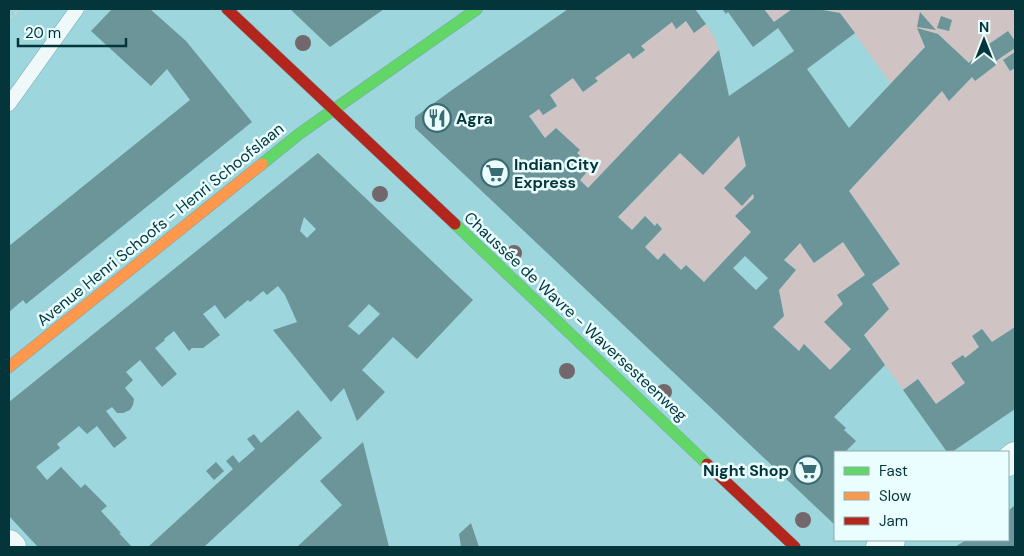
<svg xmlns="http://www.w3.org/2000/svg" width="1024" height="556" font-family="'DM Sans',sans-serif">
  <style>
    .green { fill: #cfc4c3 }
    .building { fill: #6b9599; fill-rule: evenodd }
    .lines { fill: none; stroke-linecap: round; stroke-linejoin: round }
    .lane-casing { stroke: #79a8ac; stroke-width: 15 }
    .street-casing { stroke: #79a8ac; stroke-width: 29 }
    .fast-casing { stroke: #79a8ac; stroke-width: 12 }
    .slow-casing { stroke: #79a8ac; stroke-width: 12 }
    .jam-casing { stroke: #79a8ac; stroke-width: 12 }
    .path { stroke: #c1d3d4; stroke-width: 3; stroke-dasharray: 4 2.5; stroke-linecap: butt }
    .lane { stroke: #f0f9fa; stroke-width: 14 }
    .street { stroke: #f0f9fa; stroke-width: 28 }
    .fast { stroke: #63d668; stroke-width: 11 }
    .slow { stroke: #ff974d; stroke-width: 11 }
    .jam { stroke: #b3261e; stroke-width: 11 }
    .tree { fill: #72676b }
    .labels { text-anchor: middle; stroke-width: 5; stroke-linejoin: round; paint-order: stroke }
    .poi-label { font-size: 16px; font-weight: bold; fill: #04353a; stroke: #eafdff; text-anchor: start }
    .street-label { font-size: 16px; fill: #04353a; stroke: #eafdff }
  </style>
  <rect width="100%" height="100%" fill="#9dd6dc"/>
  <path class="green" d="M764,9H792L774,22Z
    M817,9H1015V41L1008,31L986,46L996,61L1015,48V52L1003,60L1010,71L1015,68V327L992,342L982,329L972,336L979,347L965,358L951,363L965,383L936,404L918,379L903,390L864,335L889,309L872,284L900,264L849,191L942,91L949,101L972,77L975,81L996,65L984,48L969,63L938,34L918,29L925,47L891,84L840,13Z
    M686,21L694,32L706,24L715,38L719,50L588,188L580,180L591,166L577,153L579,150L556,128L545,138L530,116L539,109L544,115L557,106L550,95L573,78L583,92L597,81L595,78L629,53L633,59L645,51L641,46L672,22L677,29Z
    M739,136L746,166L741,205L753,194L754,198L735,216L751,232L704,282L686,265L681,270L664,253L658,260L645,247L662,229L657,224L655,226L645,216L632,230L618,217L680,153L703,174Z
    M843,242L865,275L837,295L843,304L825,322L851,349L830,370L805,344L799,351L773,327L784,316L779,290L796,270L784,260L800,243L814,263Z"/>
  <path class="building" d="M112,9H150L186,41L252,122L26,304L23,300L9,312V246L190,100L167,69L151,86L91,31Z
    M290,9H384L330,47Z
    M568,9H695L706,24L694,33L686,21L676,29L672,22L641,46L645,50L633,59L629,53L595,78L598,81L583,92L573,78L550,95L557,106L543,115L539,109L529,116L545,138L556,128L580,150L577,153L592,166L580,180L588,188L719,50L729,96L794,51L778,28L753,47L728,12L726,14L722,9H764L774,22L792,9H817L840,13L855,33L807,69L849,128L925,47L917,28L938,34L969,63L984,47L996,65L975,81L972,77L949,101L942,91L849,191L900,264L872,284L889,309L864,335L885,365L834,417L846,428L844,430L856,441L845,452H835V525L415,128V117L452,90ZM739,136L746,166L724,188L742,206L753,194L754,198L735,216L751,232L704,282L686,265L681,270L664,253L658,260L645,247L662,229L657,223L655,226L645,216L632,230L618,217L680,153L703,175ZM843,242L865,275L837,295L843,304L824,322L851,349L830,370L804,344L799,351L773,327L784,316L779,290L796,270L784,260L800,243L814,263ZM745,256L768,278L756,290L733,268Z
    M920,12L936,30L917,27Z
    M941,16L952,20L949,31L937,28Z
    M1008,31L1015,41V48L996,61L986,46Z
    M1015,52V68L1010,71L1003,60Z
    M318,153L473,300L417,359L393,337L362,370L385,392L357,421L344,388L331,402L273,330L297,322L285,295L278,286L267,295L263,291L250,302L248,300L225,319L215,305L203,314L220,335L203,348H192L189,351L174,331L164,339L165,340L155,348L177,374L162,387L140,360L126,372L133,380L125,388L134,399L133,405L130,410L123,413H117L112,407L106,411L127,438L114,448L97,426L87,434L79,426L57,444L60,448L36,467L47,480L61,467L81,488L85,484L107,506L101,511L121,533H119L132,547H38L9,516V402ZM304,217L316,229L307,238L300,231ZM369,304L380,314L359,335L348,326Z
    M1015,327V409L952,452H947L903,390L918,379L936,404L965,383L951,363L963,355L965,358L979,347L972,336L982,329L992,342Z
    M298,410L322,438L204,547H148L233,469L226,461L233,455L239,463L255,449L247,439L254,434L261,443Z
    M363,442L389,547H297L342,505L320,481Z
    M216,462L224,471L214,480L206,471Z
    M1015,505V547H955L966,540H1008V511Z
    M471,523L479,547H461L459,534Z"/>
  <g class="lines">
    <defs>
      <path id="lane" d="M9,104L77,9"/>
      <path id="street" d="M1008,462L1015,456
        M9,544L12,547
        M880,547L891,540"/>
      <path id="fast" d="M262,164L299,134L477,9
        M455,224L707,464"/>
      <path id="slow" d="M9,367L262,164"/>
      <path id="jam" d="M227,9L455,224
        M707,464L795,547"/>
    </defs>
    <use href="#lane" class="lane-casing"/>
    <use href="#street" class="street-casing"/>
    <use href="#fast" class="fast-casing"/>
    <use href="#slow" class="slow-casing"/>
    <use href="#jam" class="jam-casing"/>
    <path class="path" d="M9,18L21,9"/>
    <use href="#lane" class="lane"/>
    <use href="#street" class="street"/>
    <use href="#fast" class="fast"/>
    <use href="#slow" class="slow"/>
    <use href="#jam" class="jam"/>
  </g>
  <g class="tree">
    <circle cx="303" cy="43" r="8"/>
    <circle cx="380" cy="194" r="8"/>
    <circle cx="514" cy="253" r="8"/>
    <circle cx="567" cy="371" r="8"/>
    <circle cx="664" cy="392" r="8"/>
    <circle cx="803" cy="520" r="8"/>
  </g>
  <defs>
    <symbol id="restaurant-ring" viewBox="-11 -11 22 22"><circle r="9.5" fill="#eafdff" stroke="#3a6d73" stroke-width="1.5"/><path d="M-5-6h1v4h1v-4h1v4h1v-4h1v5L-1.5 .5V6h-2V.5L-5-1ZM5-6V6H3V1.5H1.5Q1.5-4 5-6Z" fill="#3a6d73"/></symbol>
    <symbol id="supermarket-ring" viewBox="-11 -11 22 22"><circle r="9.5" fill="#eafdff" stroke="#3a6d73" stroke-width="1.5"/><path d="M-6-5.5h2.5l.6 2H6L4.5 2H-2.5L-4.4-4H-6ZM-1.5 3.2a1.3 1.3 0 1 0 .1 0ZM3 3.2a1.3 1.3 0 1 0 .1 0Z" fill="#3a6d73"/></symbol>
  </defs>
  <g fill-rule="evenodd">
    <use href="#restaurant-ring" x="421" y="102" width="32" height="32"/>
    <use href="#supermarket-ring" x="479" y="157" width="32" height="32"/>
    <use href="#supermarket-ring" x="792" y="454" width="32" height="32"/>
  </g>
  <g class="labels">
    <g class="poi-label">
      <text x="456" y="124">Agra</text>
      <text x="514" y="170">Indian City<tspan x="514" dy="18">Express</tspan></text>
      <text x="789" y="476" text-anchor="end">Night Shop</text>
    </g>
    <g class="street-label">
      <text transform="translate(160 224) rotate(-39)" y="6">Avenue Henri Schoofs - Henri Schoofslaan</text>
      <text transform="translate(576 316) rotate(43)" y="6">Chaussée de Wavre - Waversesteenweg</text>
    </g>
  </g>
  <rect width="1024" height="556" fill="none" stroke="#04353a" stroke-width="20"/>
  <rect x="834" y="451" width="175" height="90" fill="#eafdff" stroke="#8eadb0"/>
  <rect x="844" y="467" width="25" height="8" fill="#63d668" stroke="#8eadb0"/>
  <text x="879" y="476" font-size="15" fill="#04353a">Fast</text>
  <rect x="844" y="492" width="25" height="8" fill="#ff974d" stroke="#8eadb0"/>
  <text x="879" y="501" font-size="15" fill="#04353a">Slow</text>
  <rect x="844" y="517" width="25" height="8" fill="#b3261e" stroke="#8eadb0"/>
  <text x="879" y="526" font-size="15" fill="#04353a">Jam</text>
  <g transform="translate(984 40)" stroke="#eafdff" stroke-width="4" paint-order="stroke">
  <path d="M0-4L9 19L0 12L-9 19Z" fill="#04353a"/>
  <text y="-8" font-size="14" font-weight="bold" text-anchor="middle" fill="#04353a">N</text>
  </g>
  <path d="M18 38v8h108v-8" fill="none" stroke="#04353a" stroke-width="2.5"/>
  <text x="25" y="38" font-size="15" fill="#04353a" stroke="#eafdff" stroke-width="4" paint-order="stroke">20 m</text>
</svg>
